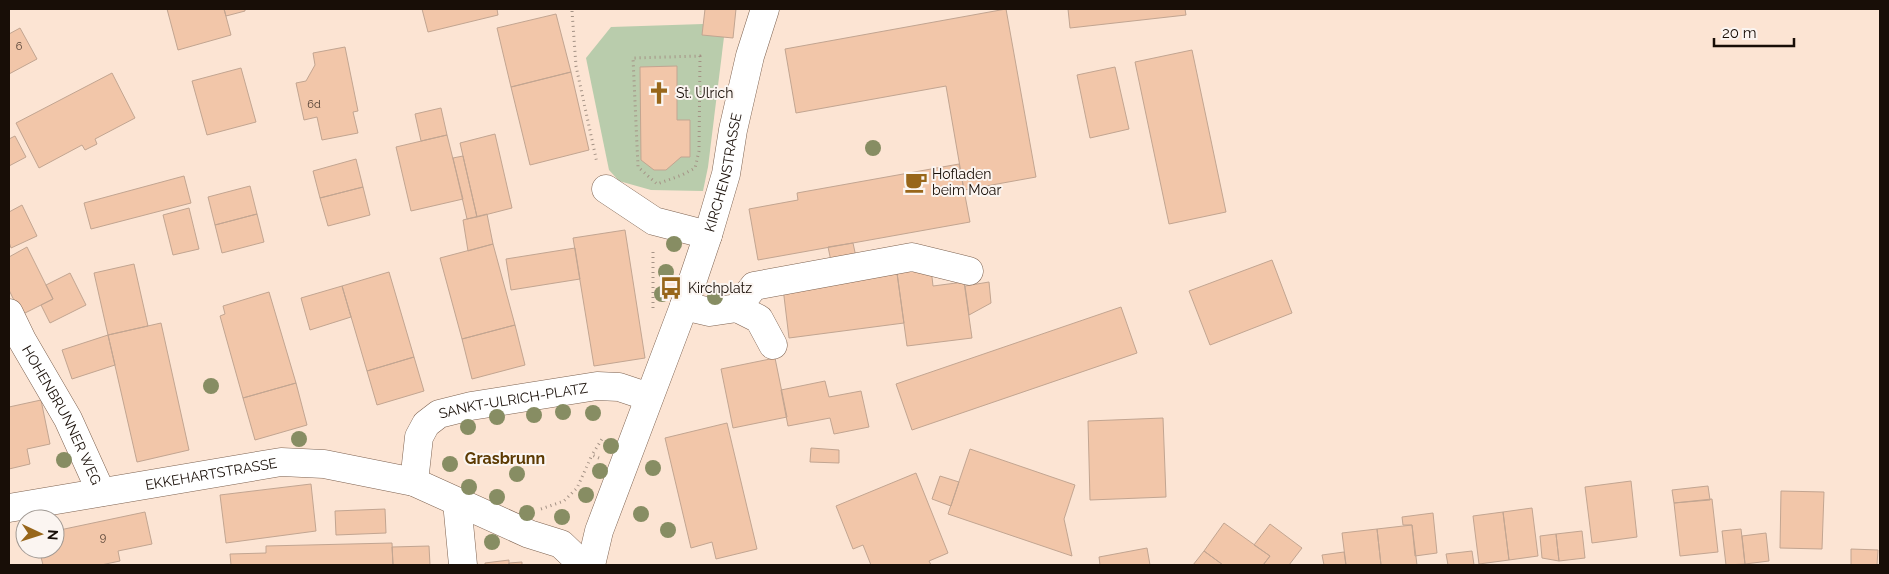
<svg xmlns="http://www.w3.org/2000/svg" width="1889" height="574" font-family="Raleway,sans-serif">
  <style>
    .green { fill: #b9ccac }
    .building { fill: #f2c6a9; stroke: #c2a591 }
    .lines { fill: none; stroke-linecap: round; stroke-linejoin: round }
    .minor-casing { stroke: #7d6250; stroke-width: 29 }
    .path { stroke: #a49285; stroke-width: 3; stroke-dasharray: 1 4; stroke-linecap: butt }
    .minor { stroke: #fff; stroke-width: 28 }
    .tree { fill: #878d63 }
    .labels { text-anchor: middle; stroke-width: 4; stroke-linejoin: round; paint-order: stroke }
    .number-label { font-size: 11px; fill: #4e3c30 }
    .poi-label { font-size: 14px; fill: #180e07; stroke: #fbf5f1; text-anchor: start }
    .street-label { font-size: 14px; fill: #180e07; stroke: #fbf5f1 }
    .quarter-label { font-size: 16px; font-weight: bold; fill: #5c3a02; stroke: #fbf5f1 }
  </style>
  <rect width="100%" height="100%" fill="#fce4d3"/>
  <path class="green" d="M703,24L724,37L708,167L703,191L651,190L619,181L609,170L586,58L611,27Z"/>
  <path class="building" d="M167,9H224L231,35L178,50Z
    M224,9H245V11L226,16Z
    M422,9H497L498,15L428,32Z
    M705,9H736L733,38L702,35Z
    M1006,9L1036,177L964,190L946,86L796,113L785,49Z
    M1068,9H1185L1186,15L1070,28Z
    M556,14L571,72L511,87L497,28Z
    M20,28L37,59L9,74V34Z
    M345,47L358,111L353,112L358,133L322,140L317,117L304,120L296,83L306,81L315,65L313,53Z
    M1192,50L1226,212L1169,224L1135,62Z
    M677,66V120H690V157H681L666,170H654L641,160L640,67Z
    M1115,67L1129,129L1090,138L1077,75Z
    M241,68L256,122L207,135L192,81Z
    M571,72L589,150L530,165L511,87Z
    M112,73L135,118L95,139L97,144L85,150L82,145L39,168L16,123Z
    M441,108L447,135L421,141L415,114Z
    M495,134L512,208L477,217L460,143Z
    M447,135L463,199L411,211L396,147Z
    M15,136L26,157L9,166V139Z
    M463,156L477,217L467,219L453,158Z
    M356,159L363,187L320,198L313,171Z
    M959,164L970,222L758,260L749,209L798,200L797,193Z
    M184,176L191,203L91,229L84,203Z
    M250,186L257,214L215,225L208,197Z
    M363,187L370,215L328,226L320,198Z
    M22,205L37,236L11,248L9,242V212Z
    M189,208L199,249L173,255L163,215Z
    M257,214L264,242L222,253L215,225Z
    M487,214L493,244L468,251L463,220Z
    M625,230L645,358L594,366L573,238Z
    M853,243L856,257L831,261L828,247Z
    M493,244L515,325L462,339L440,258Z
    M27,247L53,299L21,315L9,290V257Z
    M575,248L580,279L511,290L506,259Z
    M1272,260L1292,313L1210,345L1189,291Z
    M134,264L148,326L108,335L94,273Z
    M931,268L933,286L964,282L972,338L907,346L897,273Z
    M389,272L414,357L367,371L342,286Z
    M70,273L86,305L50,323L41,305L53,299L46,285Z
    M897,273L904,323L789,338L783,288Z
    M989,282L991,303L969,315L965,286Z
    M342,286L351,317L310,330L301,298Z
    M269,292L296,383L243,398L220,316L225,314L223,306Z
    M1121,307L1137,353L912,430L896,384Z
    M161,323L189,450L137,462L108,335Z
    M515,325L525,365L472,379L462,339Z
    M108,335L115,365L72,379L62,350Z
    M414,357L424,391L377,405L367,371Z
    M775,358L787,417L733,428L721,369Z
    M825,381L829,397L861,391L869,427L834,434L830,418L788,426L781,390Z
    M296,383L307,425L255,440L243,398Z
    M41,400L50,444L27,449L30,464L9,469V407Z
    M1163,418L1166,497L1090,500L1088,421Z
    M727,423L757,549L716,559L712,542L691,548L665,438Z
    M811,448L839,450V463L810,462Z
    M970,449L1075,485L1064,519L1072,556L948,514Z
    M916,473L948,553L929,561L931,565H871L863,545L853,549L836,506Z
    M940,476L959,482L951,506L932,499Z
    M1631,481L1637,537L1592,543L1585,487Z
    M311,484L316,531L226,543L220,495Z
    M1708,486L1710,500L1674,503L1672,490Z
    M1781,491L1824,492L1822,549L1780,548Z
    M1712,499L1718,552L1680,556L1674,503Z
    M1532,508L1538,556L1509,560L1503,512Z
    M385,509L386,533L336,535L335,511Z
    M145,512L152,544L118,551L120,561L101,565H43L39,549H55V531Z
    M1503,512L1509,560L1479,564L1473,516Z
    M1433,513L1437,553L1415,556L1412,525H1403L1402,517Z
    M1224,523L1270,556L1263,565H1223L1204,551Z
    M1270,524L1302,548L1289,565H1266L1264,564L1270,556L1254,545Z
    M1412,525L1417,565H1381L1377,529Z
    M1377,529L1381,565H1346L1342,533Z
    M1741,529L1745,564L1726,565L1722,531Z
    M1582,531L1585,558L1559,561L1556,534Z
    M1766,533L1769,561L1745,564L1742,536Z
    M1556,534L1559,561L1542,558L1540,536Z
    M392,543L393,565H231L230,554L266,553V546Z
    M429,546L430,565H393L392,547Z
    M1147,548L1150,565H1100L1099,557Z
    M1851,549L1878,550L1877,565H1851Z
    M1204,551L1223,565H1193Z
    M1472,551L1474,565H1448L1446,554Z
    M1344,552L1346,565H1324L1322,555Z
    M509,560V565H485V563Z
    M522,562V565H509V563Z"/>
  <g class="lines">
    <defs>
      <g id="minor">
        <path d="M606,189L654,221L708,235"/>
        <path d="M684,306L710,312L737,308L754,286L912,257L969,271"/>
        <path d="M737,308L759,319L773,345"/>
        <path id="s1" d="M9,313L22,340L68,419L101,492"/>
        <path id="s2" d="M414,482L419,437L426,424L439,414L471,406L597,386L619,387L649,397"/>
        <path d="M457,502L463,565"/>
        <path id="s3" d="M9,508L281,462L324,464L414,482L529,534L561,544L583,565"/>
        <path id="s4" d="M591,565L599,531L684,306L708,235L726,174L733,130L750,56L765,9"/>
      </g>
    </defs>
    <use href="#minor" class="minor-casing"/>
    <path class="path" d="M572,11L576,66L597,163
      M700,56L699,151L695,168L682,175L657,184L638,167L633,58Z
      M653,308V249
      M599,458L592,455L602,439
      M541,509L564,501L577,488L592,455"/>
    <use href="#minor" class="minor"/>
  </g>
  <g class="tree">
    <circle cx="873" cy="148" r="8"/>
    <circle cx="674" cy="244" r="8"/>
    <circle cx="666" cy="272" r="8"/>
    <circle cx="662" cy="294" r="8"/>
    <circle cx="715" cy="297" r="8"/>
    <circle cx="211" cy="386" r="8"/>
    <circle cx="563" cy="412" r="8"/>
    <circle cx="593" cy="413" r="8"/>
    <circle cx="534" cy="415" r="8"/>
    <circle cx="497" cy="417" r="8"/>
    <circle cx="468" cy="427" r="8"/>
    <circle cx="299" cy="439" r="8"/>
    <circle cx="611" cy="446" r="8"/>
    <circle cx="64" cy="460" r="8"/>
    <circle cx="450" cy="464" r="8"/>
    <circle cx="653" cy="468" r="8"/>
    <circle cx="600" cy="471" r="8"/>
    <circle cx="517" cy="474" r="8"/>
    <circle cx="469" cy="487" r="8"/>
    <circle cx="586" cy="495" r="8"/>
    <circle cx="497" cy="497" r="8"/>
    <circle cx="527" cy="513" r="8"/>
    <circle cx="641" cy="514" r="8"/>
    <circle cx="562" cy="517" r="8"/>
    <circle cx="668" cy="530" r="8"/>
    <circle cx="492" cy="542" r="8"/>
  </g>
  <defs>
    <symbol id="church-bare" viewBox="-9 -9 18 18"><path d="M-1.2-6h2.4v3.5h3.3v2.4h-3.3V6h-2.4V-.1h-3.3v-2.4h3.3Z" fill="#98661a" stroke="#fbf5f1" stroke-width="2.5" paint-order="stroke"/></symbol>
    <symbol id="cafe-bare" viewBox="-9 -9 18 18"><path d="M-5.5-4.5H6V0H3Q3 3.5 0 3.5H-2.5Q-5.5 3.5-5.5 0ZM3-3.2v2h1.7v-2ZM-6 4.5H4V6H-6Z" fill="#98661a" stroke="#fbf5f1" stroke-width="2.5" paint-order="stroke"/></symbol>
    <symbol id="bus-bare" viewBox="-9 -9 18 18"><path d="M-5-6H5V4H4V6H2V4H-2V6H-4V4H-5ZM-3.5-4V0h7V-4ZM-3.5 1.2v1.5H-2V1.2ZM2 1.2v1.5H3.5V1.2Z" fill="#98661a" stroke="#fbf5f1" stroke-width="2.5" paint-order="stroke"/></symbol>
  </defs>
  <g fill-rule="evenodd">
    <use href="#church-bare" x="643" y="77" width="32" height="32"/>
    <use href="#cafe-bare" x="900" y="166" width="32" height="32"/>
    <use href="#bus-bare" x="655" y="272" width="32" height="32"/>
  </g>
  <g class="labels">
    <g class="number-label">
      <text x="19" y="50">6</text>
      <text x="314" y="108">6d</text>
      <text x="103" y="541">9</text>
    </g>
    <g class="poi-label">
      <text x="676" y="98">St. Ulrich</text>
      <text x="932" y="179">Hofladen<tspan x="932" dy="16">beim Moar</tspan></text>
      <text x="688" y="293">Kirchplatz</text>
    </g>
    <g class="street-label">
      <text dy="5" stroke="none"><textPath href="#s4" startOffset="415">KIRCHENSTRASSE</textPath></text>
      <text dy="5" stroke="none"><textPath href="#s2" startOffset="152">SANKT-ULRICH-PLATZ</textPath></text>
      <text dy="5" stroke="none"><textPath href="#s1" startOffset="115">HOHENBRUNNER WEG</textPath></text>
      <text dy="5" stroke="none"><textPath href="#s3" startOffset="205">EKKEHARTSTRASSE</textPath></text>
    </g>
    <g class="quarter-label">
      <text x="505" y="464">Grasbrunn</text>
    </g>
  </g>
  <rect width="1889" height="574" fill="none" stroke="#180e07" stroke-width="20"/>
  <g transform="translate(40 534) rotate(94)"><circle r="24" fill="#fbf5f1" stroke="#a09993"/>
  <path d="M0-4L9 19L0 12L-9 19Z" fill="#98661a"/>
  <text y="-8" font-size="14" font-weight="bold" text-anchor="middle" fill="#180e07">N</text>
  </g>
  <path d="M1714 38v8h80v-8" fill="none" stroke="#180e07" stroke-width="2.5"/>
  <text x="1722" y="38" font-size="15" fill="#180e07" stroke="#fbf5f1" stroke-width="4" paint-order="stroke">20 m</text>
</svg>
